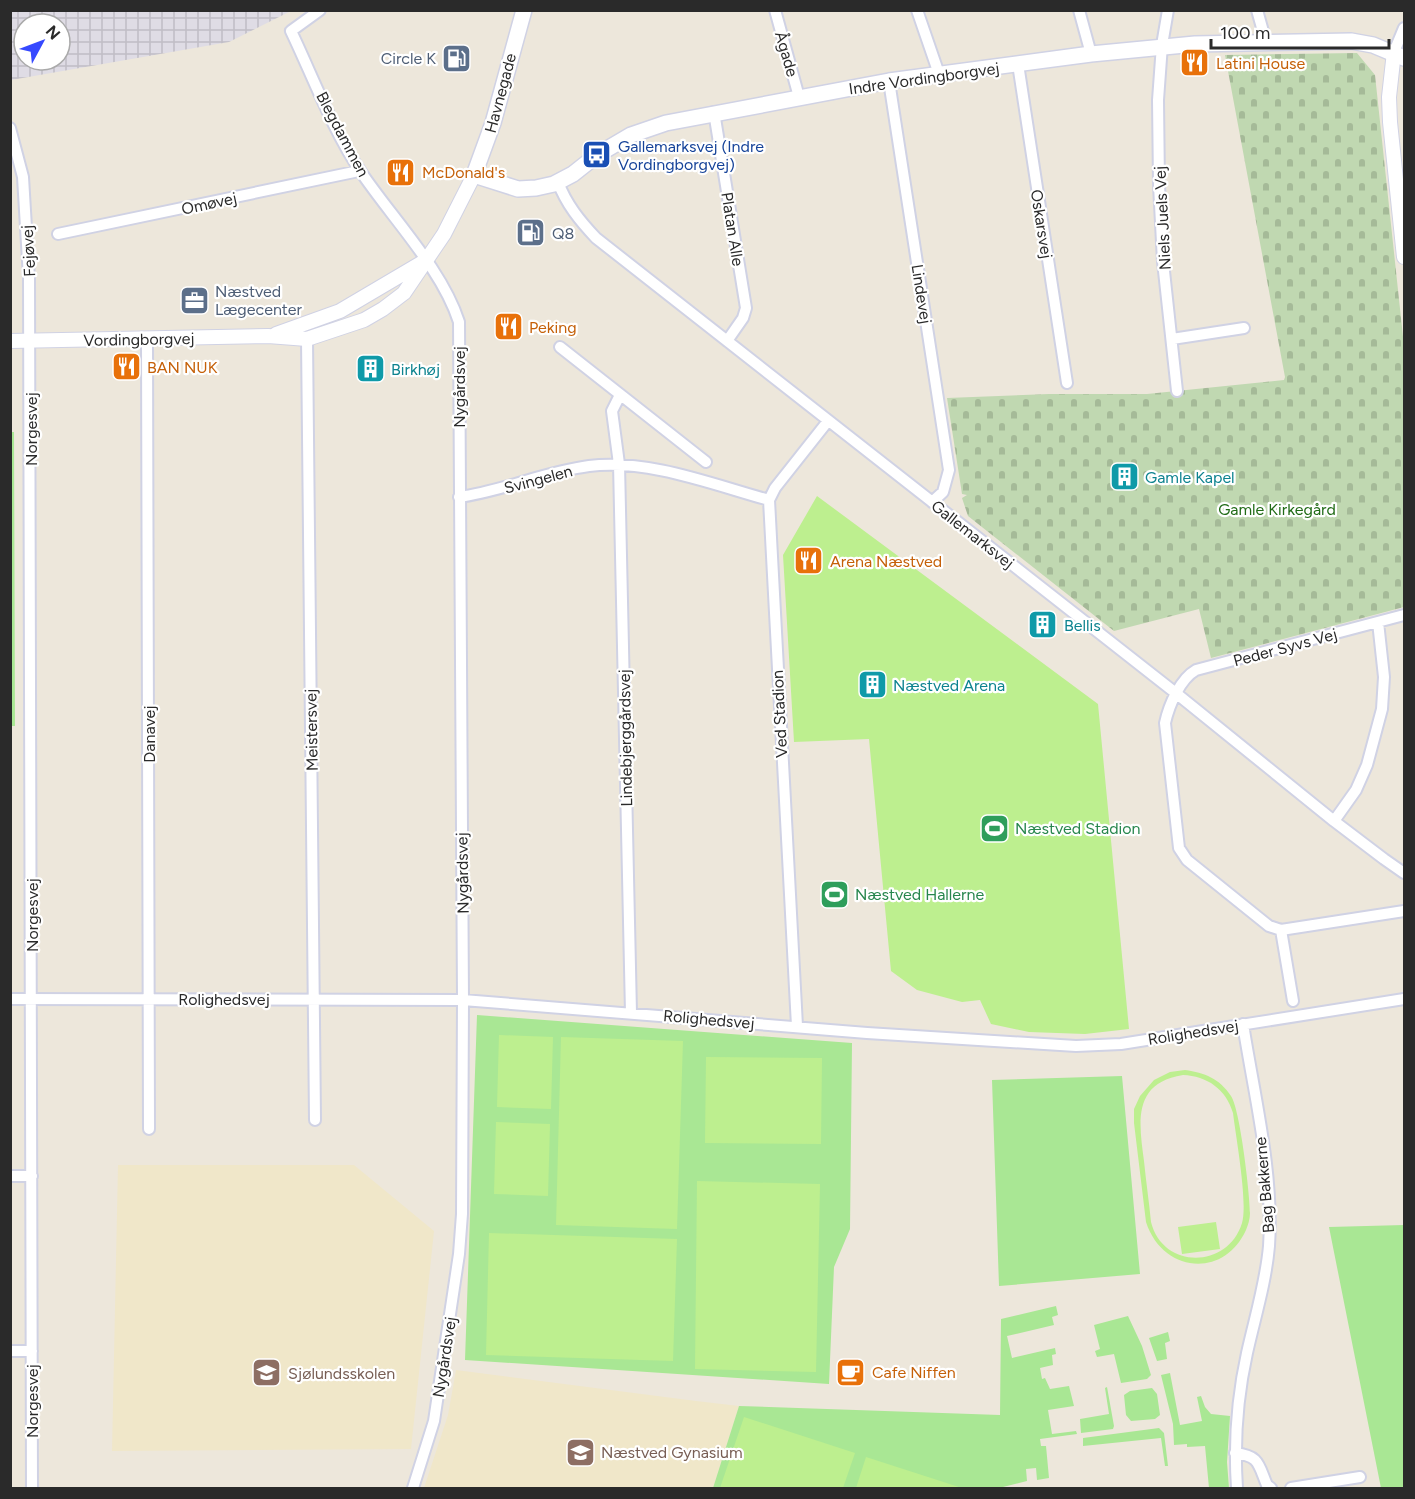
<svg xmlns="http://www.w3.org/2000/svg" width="1415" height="1499" font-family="Figtree,sans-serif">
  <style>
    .industrial { fill: url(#industrial-grid); fill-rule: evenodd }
    .education { fill: #f0e7c9 }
    .green { fill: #a9e794 }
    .cemetery { fill: url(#cemetery-stones) }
    .pitch { fill: #bdef8f; fill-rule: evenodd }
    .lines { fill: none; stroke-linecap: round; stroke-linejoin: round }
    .minor-casing { stroke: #d0d2e4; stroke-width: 14 }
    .tertiary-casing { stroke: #d0d2e4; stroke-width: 16 }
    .secondary-casing { stroke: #d0d2e4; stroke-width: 18 }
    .minor { stroke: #fff; stroke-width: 10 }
    .tertiary { stroke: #fff; stroke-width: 14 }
    .secondary { stroke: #fff; stroke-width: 15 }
    .labels { text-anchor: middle; stroke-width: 4.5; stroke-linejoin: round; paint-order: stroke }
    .street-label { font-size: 16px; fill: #2a2a2a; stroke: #fff }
    .service-label { font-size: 16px; fill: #4e5e75; stroke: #fff; text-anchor: start }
    .food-label { font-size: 16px; fill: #c56008; stroke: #fff; text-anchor: start }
    .transit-label { font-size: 16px; fill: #164399; stroke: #fff; text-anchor: start }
    .culture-label { font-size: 16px; fill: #0d838f; stroke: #fff; text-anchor: start }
    .park-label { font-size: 16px; fill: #206b16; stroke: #fff }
    .leisure-label { font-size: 16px; fill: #27864d; stroke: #fff; text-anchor: start }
    .education-label { font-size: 16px; fill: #785e54; stroke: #fff; text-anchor: start }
  </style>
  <defs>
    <pattern id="industrial-grid" width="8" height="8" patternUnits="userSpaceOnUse" patternTransform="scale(1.5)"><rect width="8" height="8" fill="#dfdce5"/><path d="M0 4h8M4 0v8" fill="none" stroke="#c0bdc5"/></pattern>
    <pattern id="cemetery-stones" width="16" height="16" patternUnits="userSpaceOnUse" patternTransform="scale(1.5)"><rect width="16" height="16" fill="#c0d8b1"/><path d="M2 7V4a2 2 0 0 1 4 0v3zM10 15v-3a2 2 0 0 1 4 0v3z" fill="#a5ba98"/></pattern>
  </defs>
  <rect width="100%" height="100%" fill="#ede7db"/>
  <path class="industrial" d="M11,10H291V11L229,42L11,80ZM24,24H60V60H24Z"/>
  <path class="education" d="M118,1165H354L434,1231L411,1449L112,1451Z
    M456,1370L696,1401L739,1406L713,1488H424L448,1415Z"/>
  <path class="green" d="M11,432H14L15,726H10Z
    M477,1015L852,1043L850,1229L834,1267L829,1384L465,1360Z
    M1122,1076L1140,1274L999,1286L992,1080Z
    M1404,1225V1488H1381L1329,1227Z
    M1056,1306L1058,1315L1052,1317L1054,1325L1007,1336L1012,1358L1055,1348L1056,1354L1052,1355L1053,1365L1040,1368L1042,1379L1045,1378L1050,1389L1069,1386L1074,1406L1048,1410L1052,1434L1076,1431L1077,1434L1040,1439L1041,1446H1046L1049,1478L1037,1480L1036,1468L1026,1469L1027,1481L999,1488H713L739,1406L1000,1415L1001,1319Z
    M1128,1316L1142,1346L1151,1375L1147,1379L1121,1383L1114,1354L1097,1357L1095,1351L1100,1349L1094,1325Z
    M1168,1332L1170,1341L1165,1343L1167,1359L1157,1361L1149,1338Z
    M1170,1373L1180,1425L1202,1421L1197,1397L1201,1396L1205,1407L1211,1414L1230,1416L1227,1462L1229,1488H1209L1205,1446L1187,1447V1444L1174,1445L1173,1424L1161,1375Z
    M1107,1387L1114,1426L1113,1429L1081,1433L1080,1419L1109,1414L1105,1388Z
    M1152,1388L1157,1394L1160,1415L1155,1419L1131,1421L1126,1415L1124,1395L1130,1391Z
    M1159,1428L1164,1433L1168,1466H1165L1161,1438L1083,1446V1438Z"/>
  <path class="cemetery" d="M1357,53L1375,75L1404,346V607L1211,658L1199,609L1114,631L968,516L962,498L967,495L962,494L947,398L1049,394H1147L1284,380L1285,377L1225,55Z"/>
  <path class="pitch" d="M817,496L1098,704L1129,1029L1085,1034L1029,1032L991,1024L980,1000L962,1002L917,990L891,971L869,739L794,742L783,555Z
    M499,1035L553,1037L551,1109L497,1107Z
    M561,1037L683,1041L677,1229L556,1225Z
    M706,1057L822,1058L821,1144L705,1143Z
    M1185,1070C1205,1073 1219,1078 1231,1096C1240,1109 1250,1194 1250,1213C1250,1219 1248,1225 1246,1230C1223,1280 1162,1272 1146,1222L1134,1123V1109L1140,1096L1154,1080L1170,1072ZM1183,1075C1207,1076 1226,1089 1233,1113C1236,1138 1248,1203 1242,1223C1228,1269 1163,1270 1151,1222C1149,1202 1146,1181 1144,1161C1139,1123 1132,1083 1183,1075Z
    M496,1122L550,1124L548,1196L494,1194Z
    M697,1181L820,1184L816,1372L695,1369Z
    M1216,1222L1220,1249L1182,1254L1178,1227Z
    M489,1233L677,1239L673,1361L486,1355Z
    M744,1417L855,1453L843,1488H720Z
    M866,1457L962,1488H856Z"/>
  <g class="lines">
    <defs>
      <path id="minor" d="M320,10L291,31C312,75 334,133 361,172C392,218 442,269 459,322L463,1000L462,1214L459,1254L434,1421L413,1488
        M775,10L799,97
        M917,10L939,74
        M1079,10L1091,54
        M1168,10L1162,45L1158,100L1159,185L1163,262L1177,391
        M1257,10L1266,42
        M1394,52L1404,28
        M1018,64L1067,383
        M889,81L949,470L943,492L932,502
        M714,112L746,308L743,318L727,341
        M10,128L23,177L29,278L32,1488
        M558,182C566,204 580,221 596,238L1177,694L1334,821L1384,859L1404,873
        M58,234L354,172L359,170
        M147,339L149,1129
        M307,339L315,1120
        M1172,339L1244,328
        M560,347L706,462
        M620,395L612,411L619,464L631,1013
        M459,497C503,491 544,472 589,466C649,459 711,484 769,500
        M1404,615L1196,670C1180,679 1169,705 1165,723L1179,848L1187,860L1269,926L1281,930L1404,911
        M1334,821L1356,790L1367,765L1382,709L1384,677L1378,622
        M1281,930L1293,1001
        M10,999L463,1000L867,1033L1076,1046L1121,1044L1404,999
        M797,1026L769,500L775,488L828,421
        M10,1176H32
        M10,1351H32
        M1235,1453C1260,1456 1258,1464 1267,1485L1271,1488
        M1237,1488C1234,1443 1237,1398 1247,1353C1255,1317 1266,1282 1269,1246C1274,1173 1254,1095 1243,1024
        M1291,1488L1360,1477"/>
      <path id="tertiary" d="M1394,52L1389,97L1390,122L1404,257
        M276,334L340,311L423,262
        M10,341L268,336L307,339L364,320L383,309L404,293L444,234L474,175"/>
      <path id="secondary" d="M524,10L493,123L474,175L518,189L536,188L554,184L573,174L597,155L631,135L666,123L889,81L1091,54L1195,44L1351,41L1373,45L1404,58"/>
    </defs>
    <use href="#minor" class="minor-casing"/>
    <use href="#tertiary" class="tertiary-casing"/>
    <use href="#secondary" class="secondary-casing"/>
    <use href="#minor" class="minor"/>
    <use href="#tertiary" class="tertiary"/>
    <use href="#secondary" class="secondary"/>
  </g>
  <defs>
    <symbol id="fuel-square" viewBox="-11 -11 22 22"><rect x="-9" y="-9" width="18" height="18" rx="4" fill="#5c6f8a" stroke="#fff"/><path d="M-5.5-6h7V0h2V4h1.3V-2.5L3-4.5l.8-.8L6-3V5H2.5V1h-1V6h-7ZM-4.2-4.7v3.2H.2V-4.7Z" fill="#fff"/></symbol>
    <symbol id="restaurant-square" viewBox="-11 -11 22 22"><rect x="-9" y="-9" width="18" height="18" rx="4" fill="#e8710a" stroke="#fff"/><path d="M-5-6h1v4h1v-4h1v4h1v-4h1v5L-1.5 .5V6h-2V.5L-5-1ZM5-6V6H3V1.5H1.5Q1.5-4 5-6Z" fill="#fff"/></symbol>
    <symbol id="bus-square" viewBox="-11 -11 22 22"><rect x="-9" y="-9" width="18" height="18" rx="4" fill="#1a4fb4" stroke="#fff"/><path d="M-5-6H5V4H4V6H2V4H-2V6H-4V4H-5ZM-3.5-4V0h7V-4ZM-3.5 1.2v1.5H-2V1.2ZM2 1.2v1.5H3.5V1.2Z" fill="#fff"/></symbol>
    <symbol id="office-square" viewBox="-11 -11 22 22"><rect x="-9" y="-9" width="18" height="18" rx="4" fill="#5c6f8a" stroke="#fff"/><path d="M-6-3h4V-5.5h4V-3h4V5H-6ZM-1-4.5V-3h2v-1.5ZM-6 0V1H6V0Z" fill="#fff"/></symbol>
    <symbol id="building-square" viewBox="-11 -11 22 22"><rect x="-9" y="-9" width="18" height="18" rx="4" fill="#0f9aa8" stroke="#fff"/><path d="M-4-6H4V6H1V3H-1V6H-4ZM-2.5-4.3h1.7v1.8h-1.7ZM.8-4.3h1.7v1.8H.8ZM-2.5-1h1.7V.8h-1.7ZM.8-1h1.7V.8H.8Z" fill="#fff"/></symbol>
    <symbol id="stadium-square" viewBox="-11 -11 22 22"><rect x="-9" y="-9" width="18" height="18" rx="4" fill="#2e9e5b" stroke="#fff"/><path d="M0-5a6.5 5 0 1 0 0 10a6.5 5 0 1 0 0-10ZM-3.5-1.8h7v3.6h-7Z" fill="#fff"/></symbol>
    <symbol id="cafe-square" viewBox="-11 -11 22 22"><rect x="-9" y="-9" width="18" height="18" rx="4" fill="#e8710a" stroke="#fff"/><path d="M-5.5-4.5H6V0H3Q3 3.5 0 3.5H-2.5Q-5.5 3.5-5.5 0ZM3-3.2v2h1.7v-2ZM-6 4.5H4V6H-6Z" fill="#fff"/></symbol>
    <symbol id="school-square" viewBox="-11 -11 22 22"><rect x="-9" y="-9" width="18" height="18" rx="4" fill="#8d6e63" stroke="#fff"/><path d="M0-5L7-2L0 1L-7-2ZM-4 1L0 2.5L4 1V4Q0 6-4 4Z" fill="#fff"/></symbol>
  </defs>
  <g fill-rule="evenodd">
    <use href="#fuel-square" x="440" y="42" width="33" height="33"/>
    <use href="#restaurant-square" x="1178" y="46" width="33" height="33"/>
    <use href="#bus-square" x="580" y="138" width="33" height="33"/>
    <use href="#restaurant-square" x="384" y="156" width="33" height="33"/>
    <use href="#fuel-square" x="514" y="216" width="33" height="33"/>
    <use href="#office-square" x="178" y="284" width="33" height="33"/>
    <use href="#restaurant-square" x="492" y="310" width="33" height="33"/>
    <use href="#restaurant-square" x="110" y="350" width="33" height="33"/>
    <use href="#building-square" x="354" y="352" width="33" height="33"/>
    <use href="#building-square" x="1108" y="460" width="33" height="33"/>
    <use href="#restaurant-square" x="792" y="544" width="33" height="33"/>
    <use href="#building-square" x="1026" y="608" width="33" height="33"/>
    <use href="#building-square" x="856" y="668" width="33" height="33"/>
    <use href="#stadium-square" x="978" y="812" width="33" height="33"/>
    <use href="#stadium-square" x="818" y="878" width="33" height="33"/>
    <use href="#cafe-square" x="834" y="1356" width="33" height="33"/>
    <use href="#school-square" x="250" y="1356" width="33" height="33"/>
    <use href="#school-square" x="564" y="1436" width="33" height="33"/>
  </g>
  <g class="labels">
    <g class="street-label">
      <text transform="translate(787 54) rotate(74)" y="6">Ågade</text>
      <text transform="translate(924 78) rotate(-8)" y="6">Indre Vordingborgvej</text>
      <text transform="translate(500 93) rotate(-75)" y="6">Havnegade</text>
      <text transform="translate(343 134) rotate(62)" y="6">Blegdammen</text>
      <text transform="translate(209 203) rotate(-12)" y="6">Omøvej</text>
      <text transform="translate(1162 218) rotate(-93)" y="6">Niels Juels Vej</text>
      <text transform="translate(1042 224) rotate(81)" y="6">Oskarsvej</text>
      <text transform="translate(733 229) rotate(81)" y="6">Platan Alle</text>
      <text transform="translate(28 251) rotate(-93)" y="6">Fejøvej</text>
      <text transform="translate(922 294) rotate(81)" y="6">Lindevej</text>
      <text transform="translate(139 339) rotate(-1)" y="6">Vordingborgvej</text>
      <text transform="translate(459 387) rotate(-90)" y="6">Nygårdsvej</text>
      <text transform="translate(31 429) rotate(-90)" y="6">Norgesvej</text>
      <text transform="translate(538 479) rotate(-15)" y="6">Svingelen</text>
      <text transform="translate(973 534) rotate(38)" y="6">Gallemarksvej</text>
      <text transform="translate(1285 647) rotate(-15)" y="6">Peder Syvs Vej</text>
      <text transform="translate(779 714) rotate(-93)" y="6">Ved Stadion</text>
      <text transform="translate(311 730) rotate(-91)" y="6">Meistersvej</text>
      <text transform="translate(149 734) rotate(-90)" y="6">Danavej</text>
      <text transform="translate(625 738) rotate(-91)" y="6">Lindebjerggårdsvej</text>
      <text transform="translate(462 873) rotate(-91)" y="6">Nygårdsvej</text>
      <text transform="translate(32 915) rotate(-90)" y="6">Norgesvej</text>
      <text x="224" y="1005">Rolighedsvej</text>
      <text transform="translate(709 1019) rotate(5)" y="6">Rolighedsvej</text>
      <text transform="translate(1193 1032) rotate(-9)" y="6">Rolighedsvej</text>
      <text transform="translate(1264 1185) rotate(-95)" y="6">Bag Bakkerne</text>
      <text transform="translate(444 1357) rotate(-81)" y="6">Nygårdsvej</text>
      <text transform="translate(32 1401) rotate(-90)" y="6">Norgesvej</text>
    </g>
    <g class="service-label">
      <text x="436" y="64" text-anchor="end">Circle K</text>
      <text x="552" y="239">Q8</text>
      <text x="215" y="297">Næstved<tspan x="215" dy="18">Lægecenter</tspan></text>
    </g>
    <g class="food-label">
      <text x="1216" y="69">Latini House</text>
      <text x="422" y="178">McDonald's</text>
      <text x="529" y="333">Peking</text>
      <text x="147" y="373">BAN NUK</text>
      <text x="830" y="567">Arena Næstved</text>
      <text x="872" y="1378">Cafe Niffen</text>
    </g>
    <g class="transit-label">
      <text x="618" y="152">Gallemarksvej (Indre<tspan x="618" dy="18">Vordingborgvej)</tspan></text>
    </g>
    <g class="culture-label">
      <text x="391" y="375">Birkhøj</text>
      <text x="1145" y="483">Gamle Kapel</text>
      <text x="1064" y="631">Bellis</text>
      <text x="893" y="691">Næstved Arena</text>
    </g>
    <g class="park-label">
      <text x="1277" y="515">Gamle Kirkegård</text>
    </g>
    <g class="leisure-label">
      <text x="1015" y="834">Næstved Stadion</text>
      <text x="855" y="900">Næstved Hallerne</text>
    </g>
    <g class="education-label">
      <text x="288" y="1379">Sjølundsskolen</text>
      <text x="601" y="1458">Næstved Gynasium</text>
    </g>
  </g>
  <rect width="1415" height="1499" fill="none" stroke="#2a2a2a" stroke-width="24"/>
  <g transform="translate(42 42) rotate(49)"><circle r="28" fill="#ffffff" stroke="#aaaaaa" stroke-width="1.5"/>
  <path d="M0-4.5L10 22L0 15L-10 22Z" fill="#3649ff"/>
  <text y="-9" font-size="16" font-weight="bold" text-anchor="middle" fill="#2a2a2a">N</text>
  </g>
  <path d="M1211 39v9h178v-9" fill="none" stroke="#2a2a2a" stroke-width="3"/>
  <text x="1220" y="39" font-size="18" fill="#2a2a2a" stroke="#ffffff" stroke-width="4.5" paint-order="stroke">100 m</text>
</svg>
